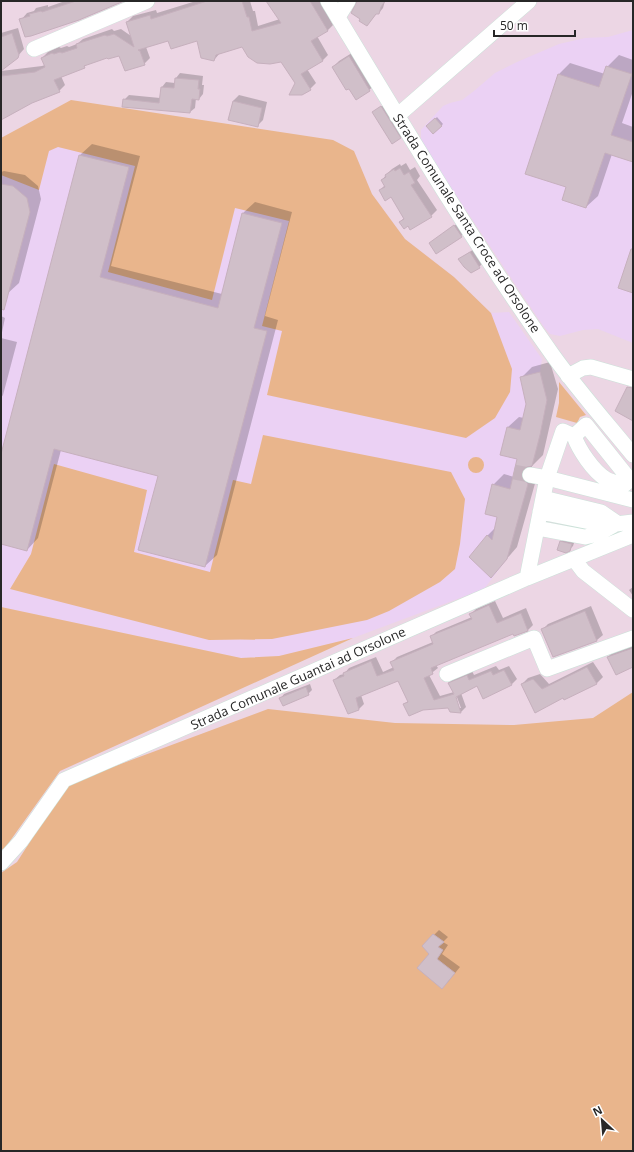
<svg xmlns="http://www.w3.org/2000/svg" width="634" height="1152" font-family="'Open Sans',sans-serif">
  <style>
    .medical { fill: #ebd1f4 }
    .green { fill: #e9b58c }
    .shadow { fill: #0003; fill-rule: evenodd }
    .building { fill: #d0bfc9; stroke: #c6b0bd }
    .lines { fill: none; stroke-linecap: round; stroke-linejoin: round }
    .minor-tunnel { stroke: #c5b3be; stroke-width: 15; stroke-dasharray: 15 8; stroke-linecap: butt }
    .minor-casing { stroke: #cbe2d9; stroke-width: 16 }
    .minor { stroke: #fff; stroke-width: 15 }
    .labels { text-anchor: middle; stroke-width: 3; stroke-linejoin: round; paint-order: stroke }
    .street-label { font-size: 13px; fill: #272727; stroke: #fff }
  </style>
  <rect width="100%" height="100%" fill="#ecd6e4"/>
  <path class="medical" d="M633,30V343L598,329L583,330L560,336L550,334L544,327L529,305L428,153L421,142V130L443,106L450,103L462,100L474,91L495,73L517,62L559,44L585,38L608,37Z
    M1,146L354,151L372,194L405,239L454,277L491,313L509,312L542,359L540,372L547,400L526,492L507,559L484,589L353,638L279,656L241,658L1,607Z"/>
  <path class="green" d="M71,100L333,140L354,151L372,194L405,239L454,277L491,313L512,369L510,392L495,418L466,438L267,395L282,331L262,326L289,221L235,208L212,300L108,272L135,166L58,147L49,151L39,190L1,175V138Z
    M559,382L586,415L580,417L577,423L556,417L559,403Z
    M263,435L451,472L465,499L460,544L455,569L440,582L389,611L367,620L272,639L209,640L10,589L31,554L54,464L147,490L134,552L210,572L233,480L251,484Z
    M468 465a8 8 0 1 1 16 0a8 8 0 1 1-16 0Z
    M1,607L241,658L279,656L353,638L60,771L5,848L1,850Z
    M633,692V1151H1V873L17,862L67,784L268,709L395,723L514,725L593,718Z"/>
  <path class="shadow" d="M65,1H121L21,20L27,13L34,11L36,8L48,5V7Z
    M196,1H250L253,11H255L258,26L280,19L267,1H320L333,25L327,31L317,36L328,55L322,61L307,69L316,83L310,89L296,83L282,61L242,46L220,53L214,60L197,40H169L146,47L150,58L144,64L120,54L107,57L88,63L84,67L61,76L65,85L59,91L31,102L1,119V71L42,66L45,65L42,58L48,52L59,47L61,48L67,46L69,47L77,44L83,39L112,29L114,31L121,29L131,36L127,22L133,16L156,10L157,13Z
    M358,1H385L383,8L379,13H377L367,25Z
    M18,28L24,49L17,57L1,69V33Z
    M355,51L375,85L369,90L333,67L339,61Z
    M619,55L633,60V91L622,123L633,127V161L612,154L598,196L586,207L567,187L559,74L570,63L605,74L607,67Z
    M180,73L203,76L202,85H204L203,94L199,99L196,98L195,108L190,112L124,100L129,95L160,98L162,87L166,82L175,83L176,78Z
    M239,95L267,102L263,120L257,126L229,119L233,101Z
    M385,104L404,134L400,138L377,109Z
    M437,117L443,124L434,133L428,126Z
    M92,144L140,156L111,266L222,294L243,213L255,202L292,212L265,316L278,320L217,555L205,566L159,475L61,450L38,538L27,550L1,543V458L80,155Z
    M406,163L410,170L415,167L420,176L417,180L437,210L431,216L408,225L400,222L404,218L391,196L380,190L385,185L382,180L386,175L392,169L400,164L401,166Z
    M4,171L25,175L38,186L41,199L19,283L7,294L1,293V172Z
    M458,223L465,232L461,236L430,243Z
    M474,249L483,263L479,267L459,259Z
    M1,316L5,318L1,337Z
    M1,338L17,342L3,395L1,398Z
    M550,362L558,389L543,455L532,466V468L538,473L517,547L491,577L487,536L496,527L498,517L493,485L504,474L514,477L518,459L501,454L508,427L519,417L524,418L527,404L521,378L532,367Z
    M564,538L575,540L573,546L569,550L561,542Z
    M633,587V596L629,590Z
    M495,601L503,618L526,608L533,625L528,630L515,635L513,632L436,665L438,668L429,675L440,696L454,692L449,683L454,678L472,671L474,675L496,666L499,670L509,666L517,679L512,684L483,697L478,685L461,693L466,707L461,712L451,711L449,707L404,704L408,701L399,679L361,695L364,704L359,709L349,713L334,680L340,675L344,674L349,668L376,657L383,672L394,667L392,662L397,657L433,642L431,637L436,632L472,617L471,614L476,609ZM455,692L461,708H459L453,693Z
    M591,606L603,635L597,640L553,656L542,630L548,624Z
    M633,645V666L608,657L614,651Z
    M593,662L603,677L597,683L564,699L563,696L522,684L528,678L540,674L549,684Z
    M310,684L312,690L308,694L281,698L284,694Z
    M439,930L448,937L443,942L448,945L442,954L460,967L447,983L431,954L423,946Z"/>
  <path class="building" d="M76,1H124L79,20L31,36L25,37L19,19L30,16L29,14L41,11L42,12Z
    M207,1H242L247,17H249L252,31L281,23L266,1H310L328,31L311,41L323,61L301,74L311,90L302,95H289L295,83L281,62L270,64L257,63L248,57L242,47L216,55L214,61L201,58L197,41L171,49L168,41L138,50L140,51L145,65L125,71L119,56L108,59L107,58L84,66L85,68L54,80L60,92L32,103L1,120V76L35,72L45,67L41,58L52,53L54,54L60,52L62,53L77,48L76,44L105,35L107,36L114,34L134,47L126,22L150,15L151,19Z
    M357,1H385L381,7L379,14H376L367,26L359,21L360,19L351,13Z
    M12,33L19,55L18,58L1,71V37Z
    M349,56L370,91L356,100L349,89L346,90L332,67Z
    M606,66L632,74L611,135L633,142V162L605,153L586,208L562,200L566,187L525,174L558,74L599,87Z
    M175,78L199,80L198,89H200L199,100L192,99L190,113L122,107L123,99L159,103L161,87L174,88Z
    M233,101L262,108L258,127L228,120Z
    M381,106L401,138L392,144L372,112Z
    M435,118L442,126L433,134L426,126Z
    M79,155L129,167L100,277L218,308L242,213L282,223L254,328L267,331L205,567L138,550L158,476L54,449L27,551L1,544V454Z
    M400,168L404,175L409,172L415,183L411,185L432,217L410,230L408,226L404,229L399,222L404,219L391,197L385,201L379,190L385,187L381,180L386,177L385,175L394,169L395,171Z
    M1,184L13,186L27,198L30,212L4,310L1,309Z
    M454,225L462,237L436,254L429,243Z
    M631,249H633V293L618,288Z
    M470,252L480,268L471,273L464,267L458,259Z
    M540,372L547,400L540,435L532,466L527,467L523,470L521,473L522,478L528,484L507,559L491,578L469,557L487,535L492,540L497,517L485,514L492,484L510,489L517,459L500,455L507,427L520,430L526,404L520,377Z
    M627,387L633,388V421L615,411Z
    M560,541L572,544L570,551L566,553L557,550Z
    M489,605L497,623L521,613L528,631L514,636L513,634L431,668L433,674L424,678L434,700L454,694L448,683L467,675L469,680L491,671L493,675L504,670L512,685L483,699L477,686L456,697L461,713L450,712L448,708L423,710L409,716L403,704L408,702L398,681L356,698L359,710L348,714L333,680L344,676L343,673L371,661L377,676L394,670L390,662L433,644L430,636L472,619L469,614Z
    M585,611L597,641L553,657L541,629Z
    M633,648V667L616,675L607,657Z
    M587,667L597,684L564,700L563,698L535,713L521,684L533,679L542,689Z
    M306,687L309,695L283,706L279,698Z
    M433,934L444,942L438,947L443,950L437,959L455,973L442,989L417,968L429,954L422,946Z"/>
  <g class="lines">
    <path class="minor-tunnel" d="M514,472L530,475"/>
    <defs>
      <path id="minor" d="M328,1C400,120 471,240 552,354C577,389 606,422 633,455
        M338,17L348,1
        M34,49L147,1
        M397,116L529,1
        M568,376L583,368L591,367L633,379
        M530,475L547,478L563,431L574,436C579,450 593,471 606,479C611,482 618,483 624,485L630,480L586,425L574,436
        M543,498L601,512L617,523
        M540,512L610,526
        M537,528L585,537L598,534L616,524L633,522
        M574,559L583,571L633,610
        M527,578L547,478L633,500
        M447,674L534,638L547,669L633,638
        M1,863L21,841L64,780L527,578L633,535"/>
    </defs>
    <use href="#minor" class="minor-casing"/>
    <use href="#minor" class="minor"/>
  </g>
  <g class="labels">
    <g class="street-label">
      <text transform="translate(467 223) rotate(57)" y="5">Strada Comunale Santa Croce ad Orsolone</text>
      <text transform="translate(298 678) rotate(-24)" y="5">Strada Comunale Guantai ad Orsolone</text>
    </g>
  </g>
  <rect width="634" height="1152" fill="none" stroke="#272727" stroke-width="4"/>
  <g transform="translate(602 1120) rotate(334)" stroke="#ffffff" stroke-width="3" paint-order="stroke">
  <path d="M0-3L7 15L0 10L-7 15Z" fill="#272727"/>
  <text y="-6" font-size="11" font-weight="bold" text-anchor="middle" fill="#272727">N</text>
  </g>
  <path d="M494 30v6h81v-6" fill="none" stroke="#272727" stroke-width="2"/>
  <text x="500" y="30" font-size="12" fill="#272727" stroke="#ffffff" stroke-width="3" paint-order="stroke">50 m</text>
</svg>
